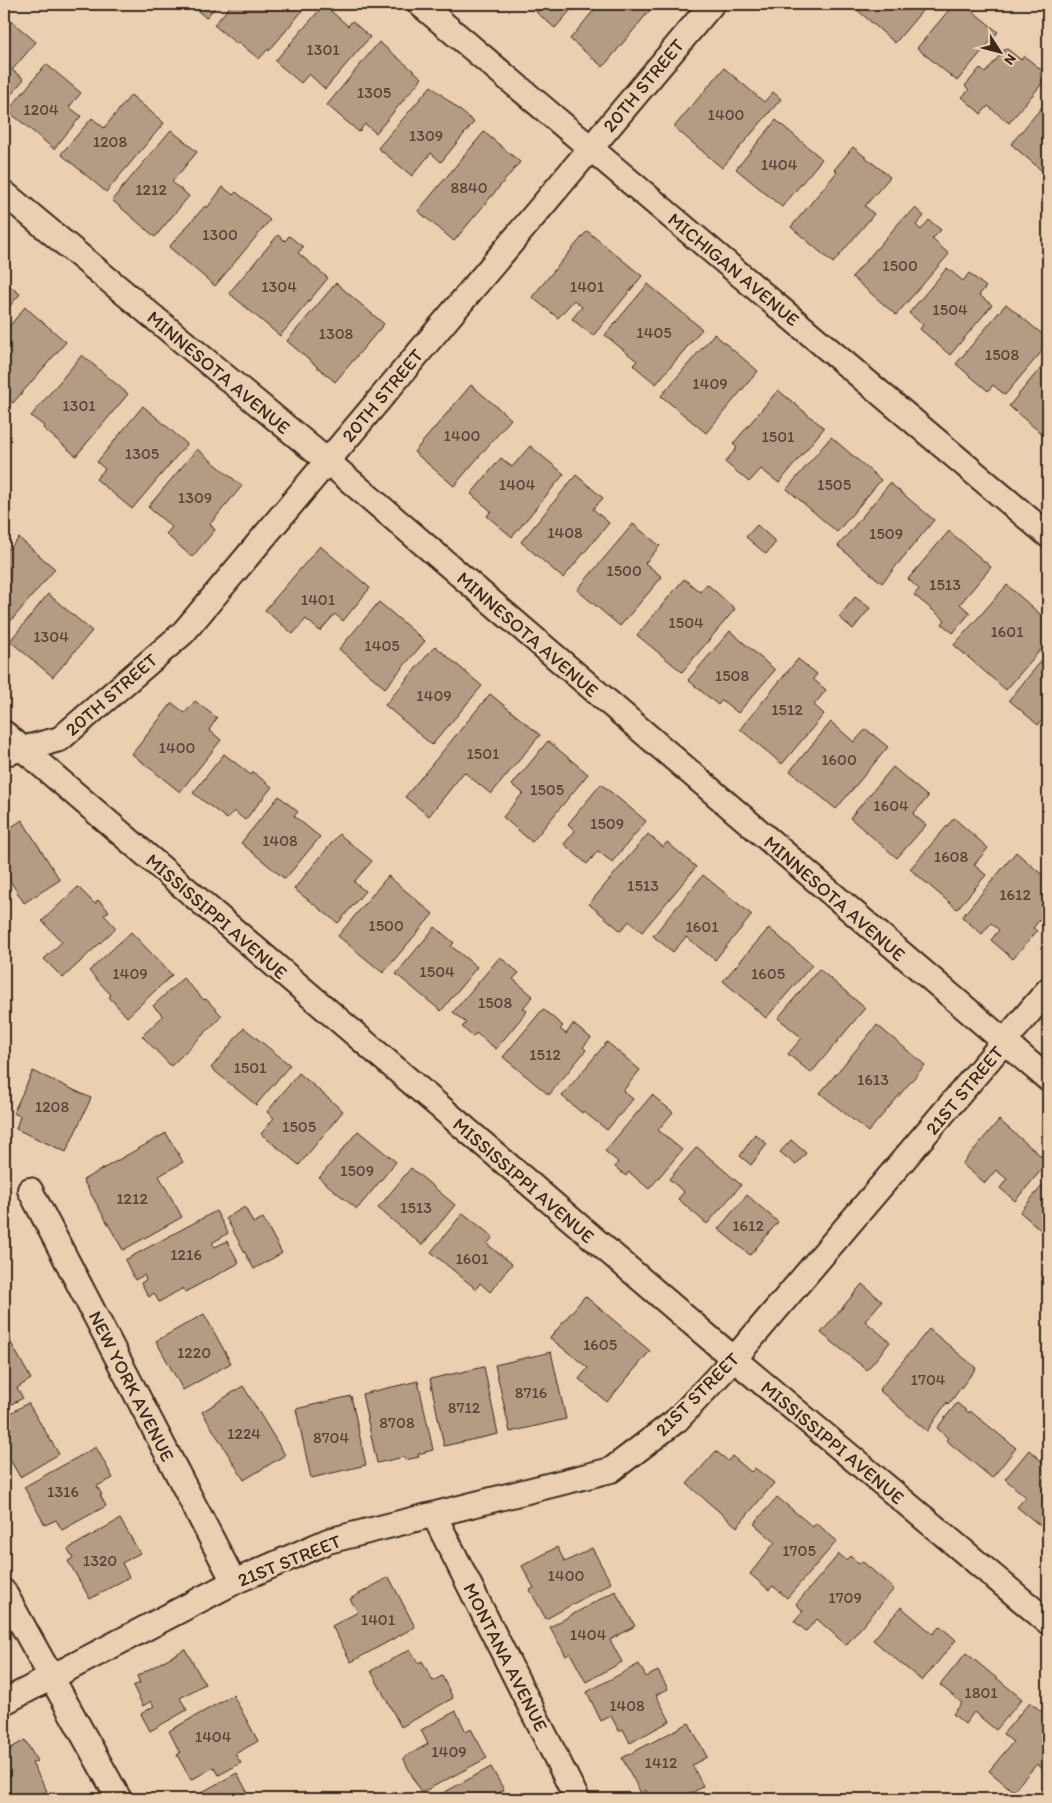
<svg xmlns="http://www.w3.org/2000/svg" width="1052" height="1803" font-family="Itim,sans-serif">
  <style>
    .building { fill: #b49c84; stroke: #3b2a1e }
    .lines { fill: none; stroke-linecap: round; stroke-linejoin: round }
    .street-casing { stroke: #3b2a1e; stroke-width: 28 }
    .street { stroke: #eacfb1; stroke-width: 24 }
    .labels { text-anchor: middle; stroke-width: 5; stroke-linejoin: round; paint-order: stroke }
    .number-label { font-size: 16px; fill: #594638 }
    .street-label { font-size: 19px; fill: #3b2a1e; stroke: #eacfb1 }
  </style>
  <rect width="100%" height="100%" fill="#eacfb1"/>
  <filter id="ink" filterUnits="userSpaceOnUse"><feTurbulence type="fractalNoise" baseFrequency=".02" numOctaves="2"/><feDisplacementMap in="SourceGraphic" scale="10" xChannelSelector="R" yChannelSelector="G"/><feConvolveMatrix kernelMatrix="1 2 1 2 8 2 1 2 1" color-interpolation-filters="sRGB"/></filter>
  <g filter="url(#ink)">
    <path class="building" d="M190,4H218L206,18Z
      M232,4H308L269,51L268,49L259,59L238,42L237,44L214,25Z
      M534,4H576L555,28L536,12L539,8Z
      M599,4H655L603,67L570,39Z
      M859,4H928L895,43L855,8Z
      M954,4H964L998,32L957,81L917,48Z
      M324,5L348,26L352,21L370,37L325,89L309,74L301,83L275,61Z
      M4,15L36,42L12,70L24,79L4,103Z
      M379,42L422,78L376,133L365,124L359,132L327,105Z
      M1006,48L1021,60L1024,56L1043,71L1040,75L1045,80L1009,123L988,106L981,114L962,97L969,90L965,86L980,68L985,73Z
      M46,64L81,93L69,107L81,116L54,149L8,111Z
      M724,68L764,102L773,92L781,99L722,168L674,127Z
      M431,86L474,122L441,162L431,153L412,176L378,148Z
      M131,95L164,123L106,192L61,154L92,118L104,128Z
      M1048,100V176L1011,144Z
      M776,120L822,159L782,207L736,169Z
      M171,130L197,152L172,182L189,196L155,237L112,200Z
      M484,132L520,162L454,241L418,211Z
      M853,147L890,177L865,206L874,214L833,263L791,227L837,172L834,170Z
      M223,187L233,195L236,192L270,220L215,286L169,247L205,206L207,208Z
      M915,208L924,216L916,225L921,230L929,220L941,230L932,239L949,254L896,315L852,277L905,216L907,217Z
      M587,231L642,276L593,336L572,319L582,307L574,300L558,318L532,297Z
      M278,235L285,241L289,236L303,247L298,253L328,278L280,336L229,293Z
      M947,268L963,281L969,273L986,287L979,295L992,305L950,355L920,329L923,325L909,313Z
      M4,281L20,294L4,313Z
      M336,283L384,324L335,382L287,341Z
      M648,284L702,329L656,384L633,365L637,361L605,335Z
      M1006,304L1048,339V344L1005,395L993,385L988,391L956,364Z
      M25,307L66,342L13,403L4,395V333Z
      M714,334L758,371L706,433L661,396Z
      M82,355L128,394L76,456L43,428L44,426L31,416Z
      M1048,359V439L1009,406Z
      M471,385L511,419L454,486L414,452Z
      M778,390L824,428L779,483L761,469L749,482L725,462L737,448L733,444Z
      M143,406L187,444L132,509L96,479L105,469L97,462Z
      M831,437L881,480L837,532L787,489Z
      M530,446L564,474L512,537L487,516L491,511L471,494L501,458L512,467Z
      M197,449L242,486L210,524L215,530L192,557L166,534L172,527L148,507Z
      M576,475L603,498L593,509L609,523L563,578L521,542Z
      M890,483L934,520L882,583L838,546Z
      M633,524L660,546L645,563L662,577L620,626L577,590Z
      M757,525L776,542L766,554L746,537Z
      M949,531L991,567L960,604L970,613L953,633L942,624L945,620L914,595L919,589L908,579Z
      M19,538L55,569L4,629V545L9,549Z
      M320,546L370,588L343,621L335,614L320,631L306,619L293,634L265,610Z
      M684,579L700,592L707,584L735,609L682,672L637,635Z
      M1007,585L1048,621V641L1006,690L954,645Z
      M48,594L92,631L53,677L10,641Z
      M855,597L870,608L853,629L839,617Z
      M379,602L425,641L385,688L339,649Z
      M730,631L775,670L738,713L722,700L718,705L688,680Z
      M435,646L482,686L432,745L385,705Z
      M1048,653V713L1038,725L1009,700Z
      M798,659L817,674L813,679L826,690L814,705L824,714L782,764L740,729Z
      M490,694L540,735L491,794L464,772L429,816L405,797Z
      M195,701L217,718L209,730L221,740L180,792L132,754L172,703L185,713Z
      M831,722L854,742L866,729L888,747L836,809L790,771Z
      M548,741L588,774L532,842L503,817L523,793L512,785Z
      M224,754L251,775L253,772L272,787L245,820L234,811L227,819L193,793Z
      M893,767L928,797L913,814L926,825L897,858L850,818Z
      M601,784L646,821L612,862L598,851L587,864L564,844L575,831L568,824Z
      M279,796L298,812L294,816L320,837L285,879L241,843Z
      M954,818L988,848L974,865L986,875L957,909L910,869Z
      M22,820L60,880L24,903L9,879L4,883V832Z
      M339,834L372,861L354,882L365,891L338,923L294,889Z
      M648,834L663,847L667,842L696,867L642,932L629,921L621,931L589,904Z
      M1016,852L1048,880V909L1033,928L1037,931L1013,959L991,940L999,930L991,923L982,934L962,917Z
      M703,875L752,915L715,960L686,937L673,952L653,936Z
      M388,876L433,914L383,973L338,936Z
      M78,887L95,904L98,900L109,911L104,915L116,928L63,978L44,959L62,942L42,921Z
      M435,927L454,943L451,946L477,967L441,1011L396,974Z
      M769,928L812,965L766,1018L723,981Z
      M131,932L172,975L127,1017L109,997L111,995L89,971Z
      M500,957L519,973L513,979L533,996L523,1008L527,1011L496,1049L476,1033L473,1037L462,1027L466,1023L453,1012Z
      M819,969L865,1008L811,1073L788,1054L802,1038L778,1018Z
      M183,978L204,1000L206,999L222,1016L171,1066L142,1036L163,1016L153,1006Z
      M543,1009L563,1026L560,1029L566,1034L573,1024L591,1038L583,1047L586,1050L549,1095L503,1057Z
      M877,1025L925,1065L868,1132L820,1093Z
      M244,1028L290,1065L256,1105L211,1068Z
      M607,1042L640,1070L623,1091L633,1099L607,1130L583,1111L582,1113L562,1096Z
      M33,1071L91,1098L66,1152L16,1129L20,1116L13,1113Z
      M299,1073L343,1111L299,1165L261,1134L274,1118L267,1112Z
      M652,1095L673,1112L658,1130L682,1150L649,1189L629,1172L626,1176L615,1167L618,1162L605,1151Z
      M999,1120L1048,1162L1015,1201L1000,1188L1007,1179L996,1170L985,1183L962,1164Z
      M358,1131L396,1162L357,1209L319,1178Z
      M166,1133L183,1162L159,1176L182,1217L123,1250L83,1180Z
      M755,1134L767,1144L751,1165L740,1156Z
      M791,1140L806,1153L796,1165L780,1152Z
      M697,1147L741,1185L707,1224L678,1199L684,1192L669,1179Z
      M411,1168L455,1205L422,1245L378,1208Z
      M1048,1179V1236L1020,1212Z
      M747,1195L778,1222L750,1255L718,1229Z
      M245,1207L253,1223L263,1218L282,1253L254,1269L226,1218Z
      M216,1211L228,1233L212,1243L215,1247L227,1241L239,1263L185,1292L183,1288L159,1302L154,1293L149,1297L141,1283L146,1280L144,1275L135,1280L125,1260Z
      M463,1213L493,1237L487,1244L512,1264L490,1292L480,1283L476,1289L431,1252Z
      M862,1284L882,1301L865,1321L890,1342L867,1370L821,1333Z
      M585,1296L650,1351L607,1402L579,1379L588,1368L550,1338Z
      M204,1314L231,1363L183,1390L156,1341Z
      M929,1329L976,1368L948,1405L947,1402L927,1431L879,1390Z
      M10,1341L31,1379L17,1388L23,1398L4,1408V1344Z
      M551,1352L566,1419L510,1432L495,1365Z
      M484,1367L498,1434L444,1446L430,1379Z
      M418,1381L433,1450L418,1454L419,1457L405,1460L404,1457L377,1463L362,1394Z
      M243,1386L285,1455L244,1480L202,1412Z
      M351,1396L366,1465L311,1478L296,1409Z
      M28,1403L59,1454L20,1477L4,1449V1417Z
      M957,1403L969,1413L970,1411L1016,1448L992,1478L946,1440L948,1438L937,1428Z
      M96,1447L113,1478L97,1486L102,1495H100L106,1506L62,1530L56,1520L45,1525L24,1487Z
      M1029,1450L1048,1467V1522L1043,1528L1017,1507L1026,1497L1005,1479Z
      M716,1451L728,1461L732,1456L751,1472L755,1468L774,1483L737,1527L687,1484Z
      M777,1497L813,1527L816,1523L837,1541L787,1598L773,1586L769,1590L750,1574L775,1542L754,1524Z
      M120,1519L140,1553L122,1563L129,1577L90,1599L68,1561L73,1558L68,1549Z
      M557,1547L565,1562L592,1548L611,1583L546,1619L530,1590L534,1588L522,1566Z
      M839,1554L846,1560L850,1556L859,1564L862,1561L894,1589L846,1645L817,1619L806,1631L794,1621L803,1611L796,1604Z
      M389,1577L415,1627L351,1662L332,1626L358,1612L350,1599Z
      M615,1591L635,1626L610,1640L622,1662L586,1682L570,1653L566,1656L550,1627Z
      M901,1607L933,1634L940,1626L956,1640L922,1681L873,1640Z
      M185,1649L205,1684L180,1698L187,1710L150,1731L141,1714L154,1706L151,1701L143,1706L133,1686L140,1683L137,1676Z
      M410,1649L418,1663L422,1661L433,1681L442,1676L453,1698L401,1727L371,1671Z
      M966,1653L1022,1699L996,1730L974,1712L965,1724L953,1714L962,1703L940,1685Z
      M639,1664L646,1677L658,1671L668,1689L656,1695L670,1721L630,1743L623,1729L619,1731L611,1716L601,1721L587,1692Z
      M233,1695L258,1741L235,1754L241,1763L219,1775L214,1767L191,1780L177,1755L180,1753L169,1731Z
      M1030,1702L1048,1717V1774L1037,1764L1013,1791L989,1771L1013,1742L1003,1734Z
      M456,1711L466,1732L471,1729L487,1758L421,1793L403,1758L428,1744L421,1730Z
      M689,1723L707,1757L692,1765L703,1786L683,1799H651L646,1790L641,1793L622,1758Z
      M25,1740L37,1761L32,1763L47,1791L31,1799H4V1752Z
      M491,1767L504,1790L487,1799H435L434,1798Z
      M237,1773L251,1799H206L202,1792Z"/>
    <g class="lines">
      <defs>
        <path id="street" d="M420,4L1048,535
          M4,193L327,461L1048,1079
          M4,733L734,1359L1048,1622
          M10,752L60,739L183,633L712,4
          M30,1190L234,1582
          M434,1515L577,1799
          M4,1592L119,1799
          M4,1702L234,1582L328,1541L611,1470L677,1420L734,1359L1048,990"/>
      </defs>
      <use href="#street" class="street-casing"/>
      <use href="#street" class="street"/>
    </g>
  </g>
  <g class="labels">
    <g class="number-label">
      <text x="323" y="55">1301</text>
      <text x="374" y="98">1305</text>
      <text x="41" y="115">1204</text>
      <text x="726" y="120">1400</text>
      <text x="426" y="141">1309</text>
      <text x="110" y="147">1208</text>
      <text x="779" y="170">1404</text>
      <text x="469" y="193">8840</text>
      <text x="151" y="195">1212</text>
      <text x="220" y="240">1300</text>
      <text x="900" y="271">1500</text>
      <text x="279" y="292">1304</text>
      <text x="587" y="292">1401</text>
      <text x="950" y="315">1504</text>
      <text x="654" y="338">1405</text>
      <text x="336" y="339">1308</text>
      <text x="1002" y="360">1508</text>
      <text x="710" y="389">1409</text>
      <text x="79" y="411">1301</text>
      <text x="462" y="441">1400</text>
      <text x="778" y="442">1501</text>
      <text x="142" y="459">1305</text>
      <text x="517" y="490">1404</text>
      <text x="834" y="490">1505</text>
      <text x="195" y="503">1309</text>
      <text x="565" y="538">1408</text>
      <text x="886" y="539">1509</text>
      <text x="624" y="576">1500</text>
      <text x="945" y="590">1513</text>
      <text x="318" y="605">1401</text>
      <text x="686" y="628">1504</text>
      <text x="1007" y="637">1601</text>
      <text x="51" y="642">1304</text>
      <text x="382" y="651">1405</text>
      <text x="732" y="681">1508</text>
      <text x="434" y="701">1409</text>
      <text x="787" y="715">1512</text>
      <text x="177" y="753">1400</text>
      <text x="483" y="759">1501</text>
      <text x="839" y="765">1600</text>
      <text x="547" y="795">1505</text>
      <text x="891" y="811">1604</text>
      <text x="607" y="829">1509</text>
      <text x="280" y="846">1408</text>
      <text x="951" y="862">1608</text>
      <text x="643" y="891">1513</text>
      <text x="1015" y="900">1612</text>
      <text x="386" y="931">1500</text>
      <text x="702" y="932">1601</text>
      <text x="437" y="977">1504</text>
      <text x="130" y="979">1409</text>
      <text x="768" y="979">1605</text>
      <text x="495" y="1008">1508</text>
      <text x="545" y="1060">1512</text>
      <text x="250" y="1073">1501</text>
      <text x="873" y="1085">1613</text>
      <text x="52" y="1112">1208</text>
      <text x="299" y="1132">1505</text>
      <text x="357" y="1176">1509</text>
      <text x="132" y="1204">1212</text>
      <text x="416" y="1213">1513</text>
      <text x="748" y="1231">1612</text>
      <text x="186" y="1260">1216</text>
      <text x="472" y="1264">1601</text>
      <text x="600" y="1350">1605</text>
      <text x="194" y="1358">1220</text>
      <text x="928" y="1385">1704</text>
      <text x="531" y="1398">8716</text>
      <text x="464" y="1413">8712</text>
      <text x="397" y="1428">8708</text>
      <text x="244" y="1439">1224</text>
      <text x="331" y="1443">8704</text>
      <text x="63" y="1497">1316</text>
      <text x="799" y="1556">1705</text>
      <text x="100" y="1566">1320</text>
      <text x="566" y="1581">1400</text>
      <text x="845" y="1603">1709</text>
      <text x="378" y="1625">1401</text>
      <text x="588" y="1640">1404</text>
      <text x="981" y="1698">1801</text>
      <text x="627" y="1711">1408</text>
      <text x="213" y="1742">1404</text>
      <text x="449" y="1757">1409</text>
      <text x="661" y="1768">1412</text>
    </g>
    <g class="street-label">
      <text transform="translate(643 85) rotate(-50)" y="7">20TH STREET</text>
      <text transform="translate(734 269) rotate(40)" y="7">MICHIGAN AVENUE</text>
      <text transform="translate(219 372) rotate(40)" y="7">MINNESOTA AVENUE</text>
      <text transform="translate(382 395) rotate(-50)" y="7">20TH STREET</text>
      <text transform="translate(528 634) rotate(41)" y="7">MINNESOTA AVENUE</text>
      <text transform="translate(111 694) rotate(-41)" y="7">20TH STREET</text>
      <text transform="translate(835 898) rotate(41)" y="7">MINNESOTA AVENUE</text>
      <text transform="translate(217 916) rotate(41)" y="7">MISSISSIPPI AVENUE</text>
      <text transform="translate(964 1090) rotate(-50)" y="7">21ST STREET</text>
      <text transform="translate(524 1180) rotate(41)" y="7">MISSISSIPPI AVENUE</text>
      <text transform="translate(132 1386) rotate(63)" y="7">NEW YORK AVENUE</text>
      <text transform="translate(697 1394) rotate(-45)" y="7">21ST STREET</text>
      <text transform="translate(833 1442) rotate(40)" y="7">MISSISSIPPI AVENUE</text>
      <text transform="translate(289 1560) rotate(-22)" y="7">21ST STREET</text>
      <text transform="translate(506 1657) rotate(63)" y="7">MONTANA AVENUE</text>
    </g>
  </g>
  <rect width="1052" height="1803" fill="none" stroke="#eacfb1" stroke-width="20"/>
  <rect x="10" y="10" width="1032" height="1783" fill="none" stroke="#3b2a1e" stroke-width="2" filter="url(#ink)"/>
  <g transform="translate(1000 52) rotate(126)" stroke="#eacfb1" stroke-width="4" paint-order="stroke">
  <path d="M0-4L9 19L0 12L-9 19Z" fill="#3b2a1e"/>
  <text y="-8" font-size="14" font-weight="bold" text-anchor="middle" fill="#3b2a1e">N</text>
  </g>
</svg>
